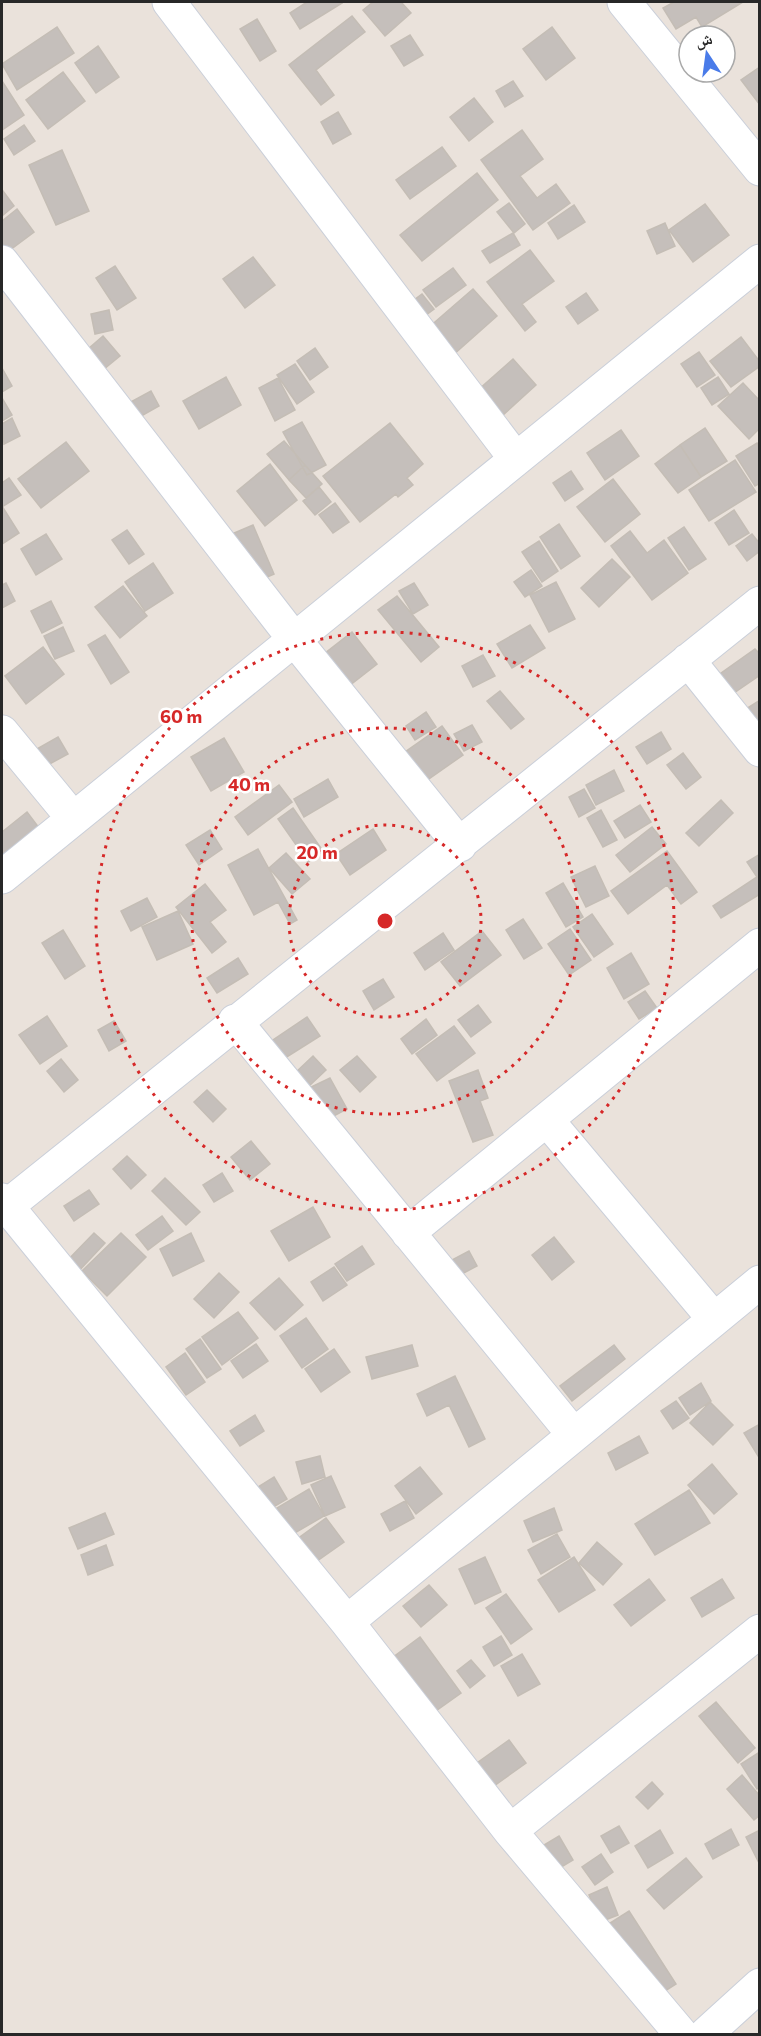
<svg xmlns="http://www.w3.org/2000/svg" width="761" height="2036" font-family="Commissioner,'Noto Naskh Arabic',sans-serif">
  <style>
    .building { fill: #c5bfbb; stroke: #c4bdb5; stroke-width: 1.5 }
    .lines { fill: none; stroke-linecap: round; stroke-linejoin: round }
    .minor-casing { stroke: #cacfd9; stroke-width: 35 }
    .minor { stroke: #fff; stroke-width: 33 }
    .ring { fill: none; stroke: #d62828; stroke-width: 3; stroke-dasharray: 3 6 }
    .centre { fill: #d62828; stroke: #fff; stroke-width: 3 }
    .ring-label { font-size: 18px; text-anchor: middle; font-weight: bold; fill: #d62828; stroke: #fff; stroke-width: 5; stroke-linejoin: round; paint-order: stroke }
  </style>
  <rect width="100%" height="100%" fill="#eae2db"/>
  <path class="building" d="M307,2H341L342,3L300,29L290,13Z
    M373,2H401L411,13L385,36L363,10Z
    M674,2H743L702,27L696,17L676,29L663,8Z
    M352,16L365,32L316,70L334,95L321,105L289,65Z
    M257,19L276,51L260,61L240,29Z
    M57,27L74,53L17,90L2,64Z
    M552,27L575,58L546,80L523,49Z
    M410,35L423,55L404,66L391,46Z
    M98,46L119,77L96,93L75,63Z
    M760,67V105L741,80Z
    M63,72L85,101L48,129L26,100Z
    M2,81L24,115L2,130Z
    M513,81L523,96L505,107L496,91Z
    M474,98L493,122L469,141L450,117Z
    M338,112L351,134L333,144L321,122Z
    M24,125L35,141L14,155L4,139Z
    M522,130L543,159L520,176L537,198L556,184L570,203L533,230L481,160Z
    M442,147L456,166L410,199L396,180Z
    M62,150L89,211L56,225L29,165Z
    M477,173L498,200L422,261L400,235Z
    M3,191L14,206L2,216V192Z
    M509,203L525,224L514,233L497,212Z
    M705,204L729,235L693,262L669,230Z
    M574,205L585,222L558,239L548,223Z
    M17,209L34,232L2,256V221Z
    M665,223L675,246L657,254L647,231Z
    M513,233L520,245L490,263L482,251Z
    M530,250L554,281L522,304L536,322L525,331L487,282Z
    M253,257L275,285L245,308L223,279Z
    M115,266L136,298L117,310L96,278Z
    M453,268L466,285L436,307L423,290Z
    M473,289L497,316L452,356L428,328Z
    M586,293L598,310L578,324L566,307Z
    M422,294L434,309L418,321L406,306Z
    M109,310L113,330L95,334L91,314Z
    M103,336L120,356L98,374L81,355Z
    M741,337L760,362V366L731,387L710,361Z
    M315,348L328,367L310,380L297,361Z
    M699,352L715,375L697,387L681,364Z
    M513,359L536,385L502,416L478,390Z
    M295,364L314,392L297,404L277,375Z
    M2,368L12,386L2,392Z
    M226,377L241,405L199,429L183,401Z
    M718,377L729,394L712,405L701,388Z
    M278,378L295,410L275,421L259,388Z
    M743,383L760,401V428L749,439L718,406Z
    M151,391L159,406L136,419L127,404Z
    M2,398L12,415L2,421Z
    M12,418L20,436L4,444L2,424Z
    M302,422L326,465L307,475L283,432Z
    M390,423L423,464L407,478L413,485L398,497L396,494L360,522L323,476Z
    M705,428L727,461L701,477L680,445Z
    M621,430L639,456L605,480L587,453Z
    M284,441L305,465L289,480L267,454Z
    M66,442L89,471L41,508L18,479Z
    M757,443L760,448V483L755,486L736,456Z
    M680,445L701,477L678,493L655,464Z
    M735,460L756,492L709,521L689,490Z
    M270,464L297,500L265,526L237,491Z
    M305,465L322,484L306,498L289,480Z
    M571,471L583,489L565,501L553,483Z
    M9,478L21,495L2,507V483Z
    M613,479L640,514L605,542L577,507Z
    M319,487L331,502L315,515L303,501Z
    M335,503L349,522L333,533L319,515Z
    M2,506L19,533L2,544Z
    M734,510L749,533L729,545L715,523Z
    M559,524L580,556L561,569L540,537Z
    M253,525L274,574L253,583L232,534Z
    M684,527L706,559L689,570L668,538Z
    M127,530L144,554L129,564L112,540Z
    M630,531L647,553L664,540L688,573L652,600L611,546Z
    M46,534L62,559L36,575L21,549Z
    M752,534L760,544V551L747,561L736,546Z
    M539,541L558,571L542,582L522,552Z
    M612,559L630,577L599,607L581,588Z
    M153,563L173,593L145,611L125,582Z
    M531,570L542,586L525,597L514,582Z
    M556,582L575,619L549,632L530,595Z
    M6,583L15,601L2,608V585Z
    M414,583L428,605L413,614L399,591Z
    M123,586L147,616L120,638L95,607Z
    M397,596L439,647L421,662L378,610Z
    M51,601L62,623L42,633L31,611Z
    M530,625L545,648L512,668L497,644Z
    M63,627L74,651L55,659L44,636Z
    M352,632L377,664L349,686L324,654Z
    M105,635L129,672L111,684L88,645Z
    M43,647L64,674L26,704L5,676Z
    M755,649L760,654V675L731,695L717,676Z
    M483,655L495,676L473,687L462,666Z
    M500,691L524,719L511,729L487,701Z
    M760,700V727L746,709Z
    M426,712L436,727L415,740L406,726Z
    M472,725L482,742L464,751L454,734Z
    M442,726L463,755L426,781L405,752Z
    M661,732L671,749L647,764L636,747Z
    M58,737L68,754L44,767L35,750Z
    M224,738L244,772L211,791L191,757Z
    M683,753L701,777L686,789L667,765Z
    M614,770L624,791L596,805L586,785Z
    M328,779L338,797L304,817L294,799Z
    M279,785L292,802L248,835L235,817Z
    M584,789L595,808L579,817L569,797Z
    M721,800L733,813L699,846L686,833Z
    M640,805L651,822L625,838L614,821Z
    M293,808L323,851L308,862L278,819Z
    M601,810L617,840L603,847L587,818Z
    M27,812L52,845L2,884V832Z
    M652,827L666,844L630,872L616,855Z
    M373,829L386,850L350,875L336,854Z
    M210,830L222,849L199,865L186,845Z
    M258,849L297,920L290,924L278,902L254,915L228,865Z
    M667,851L697,892L681,904L667,885L628,914L611,891Z
    M286,853L310,879L292,894L269,868Z
    M760,854V894L721,918L713,906L757,877L747,862Z
    M595,866L609,896L586,907L571,877Z
    M563,883L583,917L566,927L546,893Z
    M205,884L226,910L210,922L226,942L212,953L176,907Z
    M147,898L157,917L131,931L121,911Z
    M178,911L193,944L157,960L142,927Z
    M592,914L613,944L594,957L573,927Z
    M523,919L542,948L524,959L506,930Z
    M570,929L591,960L569,975L548,944Z
    M63,930L85,966L65,979L42,943Z
    M482,931L501,955L460,986L441,962Z
    M443,933L454,950L425,970L414,953Z
    M631,953L649,984L624,999L607,968Z
    M238,958L248,974L217,993L207,978Z
    M383,979L394,997L374,1010L363,991Z
    M645,991L657,1008L639,1019L628,1002Z
    M478,1005L491,1022L471,1037L458,1020Z
    M47,1016L67,1046L40,1064L19,1035Z
    M307,1017L320,1036L282,1060L270,1042Z
    M426,1019L437,1035L412,1054L401,1039Z
    M114,1021L126,1041L109,1051L98,1030Z
    M454,1026L475,1053L437,1081L416,1054Z
    M313,1056L326,1070L307,1088L294,1074Z
    M357,1056L376,1077L360,1092L340,1070Z
    M61,1059L78,1080L64,1092L47,1071Z
    M478,1070L488,1098L480,1101L493,1135L473,1142L449,1081Z
    M330,1078L347,1109L328,1119L311,1087Z
    M207,1090L226,1109L213,1122L194,1102Z
    M251,1141L270,1164L250,1180L231,1157Z
    M127,1156L146,1175L131,1189L113,1169Z
    M222,1173L233,1191L214,1202L203,1185Z
    M165,1178L200,1212L186,1225L152,1191Z
    M89,1190L99,1204L74,1221L64,1206Z
    M313,1207L330,1237L289,1261L271,1231Z
    M162,1216L173,1231L148,1250L136,1235Z
    M94,1233L105,1243L76,1274L64,1264Z
    M121,1233L146,1257L107,1296L82,1271Z
    M191,1233L204,1261L173,1276L160,1249Z
    M554,1237L574,1262L552,1280L532,1255Z
    M362,1246L374,1264L347,1281L335,1264Z
    M469,1251L477,1266L458,1276L450,1261Z
    M334,1267L347,1285L323,1301L311,1282Z
    M219,1273L239,1292L214,1318L194,1299Z
    M279,1278L303,1305L275,1330L250,1303Z
    M238,1312L258,1338L222,1365L202,1337Z
    M306,1318L328,1349L302,1368L280,1336Z
    M200,1339L221,1369L207,1378L186,1349Z
    M256,1344L268,1361L243,1378L231,1361Z
    M412,1345L418,1366L372,1379L366,1357Z
    M614,1345L625,1359L572,1401L560,1386Z
    M334,1349L350,1372L321,1392L305,1369Z
    M185,1353L205,1382L186,1395L166,1367Z
    M455,1376L485,1439L469,1447L449,1405L427,1416L417,1394Z
    M701,1383L711,1401L690,1415L679,1398Z
    M676,1401L689,1418L673,1429L661,1411Z
    M710,1402L733,1425L713,1445L690,1423Z
    M255,1415L264,1431L240,1446L230,1431Z
    M760,1424V1459L744,1433Z
    M639,1436L648,1453L616,1470L608,1453Z
    M320,1456L325,1477L302,1484L296,1462Z
    M712,1464L737,1494L714,1514L688,1485Z
    M420,1467L442,1494L416,1514L395,1486Z
    M331,1476L345,1507L325,1516L311,1485Z
    M274,1477L287,1499L270,1509L258,1487Z
    M309,1489L324,1516L293,1534L277,1508Z
    M689,1490L710,1523L655,1555L635,1524Z
    M405,1501L414,1518L390,1531L381,1514Z
    M554,1508L562,1530L533,1542L524,1521Z
    M105,1513L114,1534L78,1549L69,1528Z
    M326,1518L344,1542L310,1566L293,1542Z
    M557,1534L570,1557L541,1574L528,1550Z
    M597,1542L622,1564L603,1585L579,1563Z
    M106,1545L113,1565L88,1575L81,1555Z
    M485,1557L501,1592L475,1604L459,1569Z
    M574,1557L595,1590L559,1612L538,1580Z
    M649,1579L665,1600L631,1626L614,1605Z
    M722,1579L734,1598L702,1617L691,1598Z
    M429,1585L447,1605L421,1627L403,1606Z
    M506,1594L532,1629L511,1644L486,1608Z
    M501,1636L512,1655L494,1666L483,1647Z
    M420,1637L461,1693L433,1713L392,1658Z
    M522,1654L540,1684L518,1696L501,1666Z
    M471,1660L485,1676L470,1688L457,1671Z
    M716,1702L755,1748L738,1763L699,1716Z
    M509,1740L526,1763L494,1786L477,1763Z
    M758,1753L760,1787L757,1789L741,1764Z
    M742,1775L760,1796V1815L754,1820L727,1789Z
    M652,1782L663,1794L648,1809L636,1797Z
    M619,1826L629,1843L611,1853L601,1836Z
    M731,1829L739,1845L713,1859L705,1844Z
    M660,1830L673,1853L648,1868L635,1846Z
    M760,1830V1865L746,1837Z
    M559,1836L573,1860L558,1869L544,1845Z
    M601,1854L613,1872L595,1885L582,1867Z
    M686,1858L702,1877L664,1909L647,1890Z
    M607,1887L618,1915L600,1922L589,1895Z
    M629,1911L676,1984L654,1998L607,1925Z"/>
  <g class="lines">
    <defs>
      <path id="minor" d="M169,2L515,458
        M624,2L760,169
        M2,262L294,639L460,845
        M688,660L760,750
        M2,732L72,817
        M2,877L760,261
        M235,1021L574,1435
        M547,1120L714,1319
        M2,1200L347,1622L510,1831L681,2034
        M2,1210L760,603
        M408,1233L760,945
        M347,1622L760,1282
        M510,1831L760,1631
        M706,2034L760,1985"/>
    </defs>
    <use href="#minor" class="minor-casing"/>
    <use href="#minor" class="minor"/>
  </g>
  <g class="ring">
    <circle cx="385" cy="921" r="96"/>
    <circle cx="385" cy="921" r="193"/>
    <circle cx="385" cy="921" r="289"/>
  </g>
  <circle cx="385" cy="921" r="9" class="centre"/>
  <g class="ring-label">
    <text x="181" y="723">60 m</text>
    <text x="249" y="791">40 m</text>
    <text x="317" y="859">20 m</text>
  </g>
  <rect width="761" height="2036" fill="none" stroke="#282828" stroke-width="6"/>
  <g transform="translate(707 54) rotate(347)"><circle r="28" fill="#ffffff" stroke="#a9a9a9" stroke-width="1.5"/>
  <path d="M0-4.5L10 22L0 15L-10 22Z" fill="#497be9"/>
  <text y="-9" font-size="16" font-weight="bold" text-anchor="middle" fill="#282828">ش</text>
  </g>
</svg>
